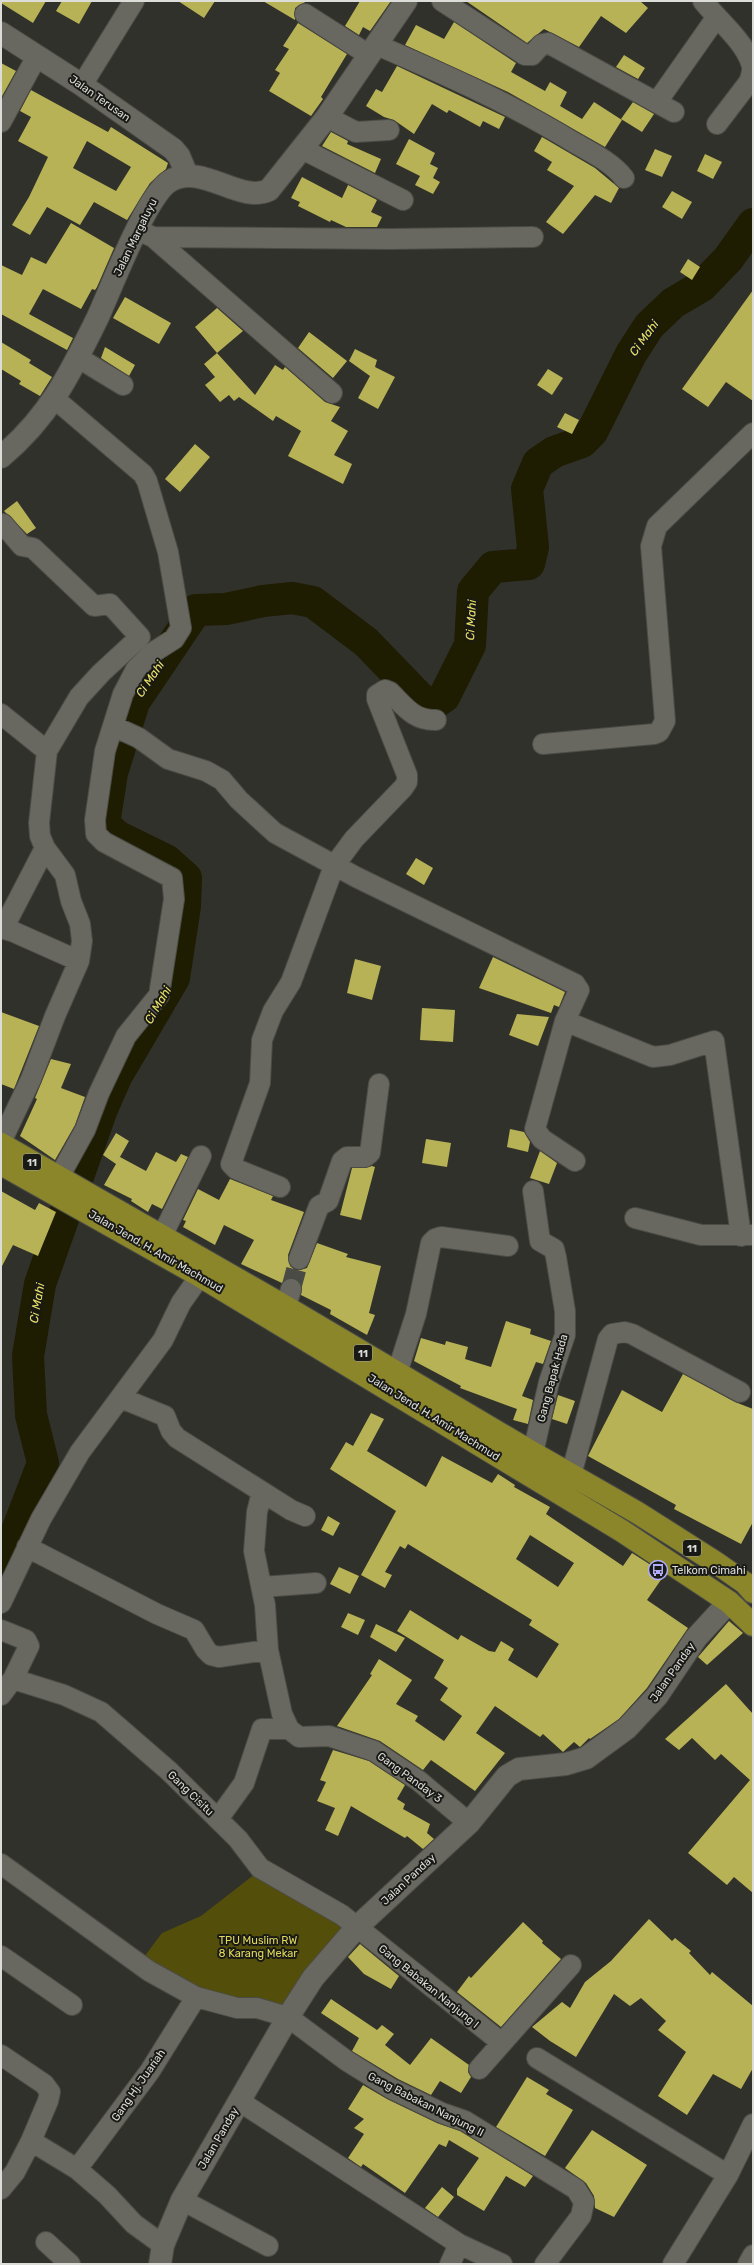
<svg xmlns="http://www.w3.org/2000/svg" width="754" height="2265" font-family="Rubik,sans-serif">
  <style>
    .green { fill: #534f0b }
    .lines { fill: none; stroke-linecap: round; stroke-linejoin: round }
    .river { stroke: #1e1c01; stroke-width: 32 }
    .building { fill: #b7b255; fill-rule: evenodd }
    .street-tunnel { stroke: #4b4b45; stroke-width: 20; stroke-dasharray: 20 10; stroke-linecap: butt }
    .street-casing { stroke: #4c4c46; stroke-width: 22 }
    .secondary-casing { stroke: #4c4c46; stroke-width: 24 }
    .highway-casing { stroke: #4c4c46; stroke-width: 24 }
    .street { stroke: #686861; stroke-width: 20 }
    .secondary { stroke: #686861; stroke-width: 22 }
    .highway { stroke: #8b8629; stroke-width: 22 }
    .labels { text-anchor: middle; stroke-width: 4; stroke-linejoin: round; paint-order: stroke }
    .shield { fill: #191916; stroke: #a2a29e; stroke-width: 1 }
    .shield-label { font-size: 10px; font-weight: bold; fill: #dcdcd8 }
    .street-label { font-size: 11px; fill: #dcdcd8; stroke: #191916 }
    .poi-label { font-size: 11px; fill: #dcdcd8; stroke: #191916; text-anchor: start }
    .park-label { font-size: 11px; fill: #e0d95c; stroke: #191916 }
    .water-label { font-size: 12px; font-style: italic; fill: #ebe468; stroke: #191916 }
  </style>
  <rect width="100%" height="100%" fill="#31312b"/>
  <path class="green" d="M259,1871L351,1926L285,2013L197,1995L144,1957L162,1933L201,1916Z"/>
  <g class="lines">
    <path class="river" d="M1,1571L12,1545L10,1539L15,1536L43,1463L31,1415L28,1356L40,1284L102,1109L116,1077L174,978L185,906L186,878L166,860L117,836L104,824L112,773L134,702L196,610L226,609L263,601L292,598L313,602L366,642L424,702L435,703L444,697L470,645L473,591L493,567L529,564L533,547L527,489L538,463L554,452L582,442L592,432L631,354L649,326L673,303L702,286L728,259L753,224"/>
  </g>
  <path class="building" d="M1,1H46L33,23L1,3Z
    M62,1H92L79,24L56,11Z
    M178,1H215L204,18Z
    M263,1H307L295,8V20Z
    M360,1H391L370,31L363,27L359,35L345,26Z
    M466,1H640L648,8L626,33L601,16L579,47L544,29L527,43Z
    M454,22L516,63L511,72L545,91L550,82L567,92L560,106L582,119L594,102L622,120L605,147L508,92L405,45L416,25L444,39Z
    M298,23L347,54L321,97L323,99L311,116L269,91L280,73L275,70L289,49L283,46Z
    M624,55L645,68L638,79L616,67Z
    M1,63L16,71L1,98Z
    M397,66L505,117L499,129L483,121L480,127L449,110L447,113L432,104L414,134L394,120L384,117L366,106L376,89L382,92Z
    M31,90L108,132L111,127L168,163L166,169L150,183L127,220L94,202L80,225L47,207L30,235L12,225L29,197L48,157L18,141L31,117L20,111ZM87,141L131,167L116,191L73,168Z
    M633,102L654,114L642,132L621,119Z
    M331,132L348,141L347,144L381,159L375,173L322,146Z
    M542,137L595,168L619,188L611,203L595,195L563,234L546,222L574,186L547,170L552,162L534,151Z
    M409,139L435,153L430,164L438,168L433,178L440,182L433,194L415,185L420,176L396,164Z
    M655,149L672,156L662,177L645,170Z
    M705,154L722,162L713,179L697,171Z
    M302,177L342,198L348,185L377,200L371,212L382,217L377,227H346L331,220L330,222L298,206L300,202L291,198Z
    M672,191L692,202L682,219L662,207Z
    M71,223L114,248L97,287L95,290L92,289L81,309L43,289L29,314L73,338L67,350L1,314V265L22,275L31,257L46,264Z
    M688,259L700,267L692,280L680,272Z
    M753,290V401L726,382L708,407L682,389Z
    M125,297L171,323L159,344L113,318Z
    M217,308L243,331L217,353L195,327Z
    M309,332L347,361L333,378L298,348Z
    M1,342L31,360L29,363L52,377L40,396L19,384L21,381L1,369Z
    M105,347L135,365L129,376L101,358Z
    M355,349L377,360L375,367L395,377L378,409L358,398L370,376L349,361Z
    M217,353L255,395L275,365L283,370L285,367L325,402L340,407L331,421L348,431L334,455L352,464L343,484L288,456L301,431L276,416L273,421L239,397L234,401L229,395L220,402L205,385L215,377L204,364Z
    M548,369L563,378L552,395L537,385Z
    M565,413L579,420L572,434L557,427Z
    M195,444L210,457L180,492L165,479Z
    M17,501L36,528L27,534L4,511Z
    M416,858L433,868L424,885L406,874Z
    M493,957L565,992L559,1007L554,1005L551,1013L479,988Z
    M355,959L381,966L372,1000L347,993Z
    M422,1008L455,1010L453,1042L420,1040Z
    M1,1012L39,1026L14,1089L1,1084Z
    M517,1014L549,1017L538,1046L509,1035Z
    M51,1059L71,1064L61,1088L85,1097L75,1125L55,1160L20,1136L37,1099L35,1098Z
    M510,1129L524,1132L530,1142L528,1152L507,1147Z
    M116,1133L129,1141L116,1164L103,1155Z
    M426,1139L451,1143L447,1167L422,1163Z
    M540,1151L557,1163L549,1184L530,1178Z
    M156,1152L176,1162L181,1154L188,1157L162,1209L152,1204L148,1212L131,1201L132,1199L104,1185L120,1157L146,1171Z
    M372,1166L375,1167L361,1220L340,1215L352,1168H365Z
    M230,1179L273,1196L271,1200L304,1212L288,1255L290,1266L295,1270H300L307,1268L317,1243L348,1254L346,1257L381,1266L369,1313L375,1315L367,1335L330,1314L331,1310L301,1295L302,1286L294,1278H288L282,1283L241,1264L254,1240L224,1225L215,1245L183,1227L186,1221L183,1220L198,1189L219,1200Z
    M1,1191L35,1210L39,1203L56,1212L38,1256L13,1245L1,1268Z
    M506,1321L531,1329L530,1334L551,1341L543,1364L536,1362L522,1396L533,1400L528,1424L513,1420L517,1409L460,1388L461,1386L414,1361L421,1338L445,1345L446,1341L468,1347L465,1359L491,1367Z
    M683,1374L735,1402L753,1409V1522L741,1544L674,1509L676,1505L588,1456L622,1390L662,1412Z
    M558,1395L575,1401L567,1424L552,1419Z
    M371,1413L384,1419L367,1451L426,1487L442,1456L492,1483L498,1474L515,1485L514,1487L550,1507L546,1514L623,1566L632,1553L665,1574L647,1600L688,1628L647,1688L619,1719L590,1739L589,1738L580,1747L574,1742L563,1752L543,1734L540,1737L495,1706L476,1733L505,1753L475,1791L431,1760L423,1770L380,1741L337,1726L372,1675L370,1674L379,1659L412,1680L396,1704L418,1716L415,1721L444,1741L462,1716L440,1700L448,1688L434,1678L444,1660L397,1631L410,1610L458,1640L461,1635L489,1651L495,1652L501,1641L514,1649L508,1660L537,1678L559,1644L529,1625L532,1620L408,1544L405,1549L400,1546L385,1572L392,1575L385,1588L361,1575L396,1511L330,1469L346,1442L353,1446ZM530,1535L574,1563L558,1587L516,1559Z
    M328,1516L340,1523L333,1536L321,1530Z
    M339,1567L359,1576L350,1594L330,1584Z
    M348,1613L365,1620L358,1635L341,1627Z
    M729,1621L743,1633L707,1665L698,1657Z
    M376,1624L405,1638L396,1652L370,1637Z
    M726,1684L753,1714V1893L734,1877L727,1885L688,1853L750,1780L721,1754L715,1760L692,1738L679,1750L665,1739Z
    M333,1750L369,1761L405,1785L397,1799L405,1804L403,1809L430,1824L427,1833L434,1839L423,1849L407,1836L405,1838L351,1806L338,1836L325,1830L335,1808L317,1801L326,1782L320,1780Z
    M649,1919L672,1941L675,1938L691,1951L689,1953L710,1975L712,1972L753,2006V2068L741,2089L713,2074L687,2115L658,2096L686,2052L658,2030L666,2021L641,1998L630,2006L614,1994L576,2057L550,2041L532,2027L562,2002L570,2008L585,1982L611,1961Z
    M523,1922L543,1941L542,1943L561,1959L501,2027L457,1992L469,1976L471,1978Z
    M360,1944L399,1976L391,1989L364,1974L348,1957Z
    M331,1999L377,2030L382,2025L394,2034L385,2045L410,2065L431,2038L469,2065L468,2072L471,2077L461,2093L440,2081L431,2095L398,2079L352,2051L359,2038L321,2013Z
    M527,2077L549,2090L546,2094L573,2110L545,2156L496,2127Z
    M363,2085L387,2099L437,2123L460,2131L533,2176L525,2187L506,2176L484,2211L457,2195V2189L479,2158L449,2140L446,2147L439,2144L405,2193L363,2164L361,2167L348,2158L364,2134L354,2128L364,2119L348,2109Z
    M592,2130L647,2165L614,2217L595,2208L594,2196L586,2183L565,2168Z
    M442,2187L454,2197L438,2217L425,2208Z"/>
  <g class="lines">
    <path class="street-tunnel" d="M291,1289L299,1259"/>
    <defs>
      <path id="street" d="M442,1L525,55H532L542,44L548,43L674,112
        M703,1C717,19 744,41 751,63C754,70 751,76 749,82L717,124
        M305,14L369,55
        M377,45C444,74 512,104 575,143C591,152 613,163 624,178
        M82,85L134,1
        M657,102L716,18
        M327,117L356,132L389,130
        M1,122L37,56
        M302,149L403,200
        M137,230L153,237L390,239L533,237
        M153,237L332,393
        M77,357L123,385
        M55,399L143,474L147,481L168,552L181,628L174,639L152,653L136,669L123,694L105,751L95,820L96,834L104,842L172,878L174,899L159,995L126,1036L99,1093L85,1130L59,1177
        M1,714L47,751
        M113,726L139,738L168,759L206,771L222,780L239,800L275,833L356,877L575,984L579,990L565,1021L653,1057L670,1055L714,1041L741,1236
        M543,744L654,734L659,732L665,721L651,546L657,526L753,433
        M1,928L14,932L79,961
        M3,929L45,848
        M565,1021L535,1129L542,1139L575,1161
        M1,1142L31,1079L55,1016L79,961L82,941L80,924L71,901L65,875L45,848L40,836L39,823L47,751L79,697L101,673L140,637L110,604L94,606L33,548L22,546L3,524
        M280,1187L236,1169L231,1164L260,1083L262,1040L273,1011L291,982L334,866L354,839L403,788L407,782V775L377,699V695L385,690L390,692C404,706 414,721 436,720
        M533,1191L540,1241L554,1249L556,1257L565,1311V1335L549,1382L533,1453
        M635,1218L701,1235H753
        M162,1236L201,1156
        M299,1259L319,1206L328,1201L342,1161L347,1157H365L370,1153L379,1084
        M286,1307L291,1289
        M397,1373L416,1314L431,1243L435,1239L441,1237L508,1246
        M121,1398L165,1416L171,1431L177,1438L291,1510L305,1516
        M571,1475L608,1339L612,1334L625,1332L632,1334L740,1392
        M262,1492L257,1512L254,1551L265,1605L268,1650L282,1714L289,1729
        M27,1547L157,1614L194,1630L206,1650L211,1655L219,1657L268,1650
        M262,1587L316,1583
        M1,1603L41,1519L80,1452L163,1340L181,1303L200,1276
        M1,1630L26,1640L29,1646L13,1679L1,1695
        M13,1679L64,1695L101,1712L169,1771L238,1839L260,1868L342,1915L502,2043
        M218,1819L244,1783L262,1729H289L299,1737L329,1736L374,1751L419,1781L469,1823
        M1,1864L149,1971L196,1997L237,2008H257L288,2017L347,2061L392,2089L442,2113L465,2121L576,2189L584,2202L581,2216L545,2264
        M1,1956L72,2005
        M1,2055L44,2084L50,2092L48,2101L31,2141
        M537,2058L728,2175
        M479,2069L571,1965
        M239,2101L459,2244L502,2264
        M77,2169L150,2071L196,1997
        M1,2189L15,2172L31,2141L77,2169L107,2195L134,2224L163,2245
        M182,2200L268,2246
        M46,2242L70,2264
        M450,2264L459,2244
        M673,2264L728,2175L753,2124
        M748,2264L753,2255"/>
      <path id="secondary" d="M1,33L82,85L173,149L179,156L187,175
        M1,457C49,417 70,374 97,319C111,289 146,195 170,181C202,162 240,204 269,190L327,117L406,1
        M160,2264L163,2245L182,2200L288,2017L313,1978L357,1927L469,1823L507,1776L519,1769L566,1764L586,1758L627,1728L657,1696L696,1638L729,1602"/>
      <path id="highway" d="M1,1144L286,1307L533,1453L638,1513L715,1562L745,1583L753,1592
        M1,1164L200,1276L622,1531L729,1602L753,1625"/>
    </defs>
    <use href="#street" class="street-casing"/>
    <use href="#secondary" class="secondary-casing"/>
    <use href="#highway" class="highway-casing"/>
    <use href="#street" class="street"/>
    <use href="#secondary" class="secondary"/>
    <use href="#highway" class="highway"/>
  </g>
  <defs>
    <symbol id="bus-ring" viewBox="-11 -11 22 22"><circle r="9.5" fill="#191916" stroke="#b1adfa" stroke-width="1.5"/><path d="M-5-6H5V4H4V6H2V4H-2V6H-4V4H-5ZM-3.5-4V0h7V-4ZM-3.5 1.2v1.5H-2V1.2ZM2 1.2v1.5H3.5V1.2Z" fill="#b1adfa"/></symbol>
  </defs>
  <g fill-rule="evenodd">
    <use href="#bus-ring" x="647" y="1559" width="22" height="22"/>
  </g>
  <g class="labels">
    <g class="shield">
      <rect x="23" y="1154" width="18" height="16" rx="3"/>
      <rect x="354" y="1345" width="18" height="16" rx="3"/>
      <rect x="683" y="1540" width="18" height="16" rx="3"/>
    </g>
    <g class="shield-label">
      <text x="32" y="1166">11</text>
      <text x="363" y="1357">11</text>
      <text x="692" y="1552">11</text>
    </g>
    <g class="street-label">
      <text transform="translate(100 98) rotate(35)" y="4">Jalan Terusan</text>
      <text transform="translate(135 237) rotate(-64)" y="4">Jalan Margaluyu</text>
      <text transform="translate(156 1251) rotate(30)" y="4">Jalan Jend. H. Amir Machmud</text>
      <text transform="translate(552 1378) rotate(-75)" y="4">Gang Bapak Hada</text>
      <text transform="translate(434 1417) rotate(32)" y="4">Jalan Jend. H. Amir Machmud</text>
      <text transform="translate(672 1672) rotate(-55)" y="4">Jalan Panday</text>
      <text transform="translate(410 1777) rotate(36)" y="4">Gang Panday 3</text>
      <text transform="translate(191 1793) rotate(44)" y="4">Gang Cisitu</text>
      <text transform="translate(408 1879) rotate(-43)" y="4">Jalan Panday</text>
      <text transform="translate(429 1986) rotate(39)" y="4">Gang Babakan Nanjung I</text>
      <text transform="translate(138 2085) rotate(-55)" y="4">Gang Hj. Juariah</text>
      <text transform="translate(426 2104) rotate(27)" y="4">Gang Babakan Nanjung II</text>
      <text transform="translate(218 2138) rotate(-60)" y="4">Jalan Panday</text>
    </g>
    <g class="poi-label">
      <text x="672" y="1574">Telkom Cimahi</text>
    </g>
    <g class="park-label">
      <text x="258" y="1944">TPU Muslim RW<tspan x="258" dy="13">8 Karang Mekar</tspan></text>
    </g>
    <g class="water-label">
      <text transform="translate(644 338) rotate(-54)" y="4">Ci Mahi</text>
      <text transform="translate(471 620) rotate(-87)" y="4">Ci Mahi</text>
      <text transform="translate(150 679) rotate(-56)" y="4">Ci Mahi</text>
      <text transform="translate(158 1005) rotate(-60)" y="4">Ci Mahi</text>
      <text transform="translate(37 1303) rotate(-80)" y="4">Ci Mahi</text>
    </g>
  </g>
  <rect width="754" height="2265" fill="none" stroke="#dcdcd8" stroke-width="4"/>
</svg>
